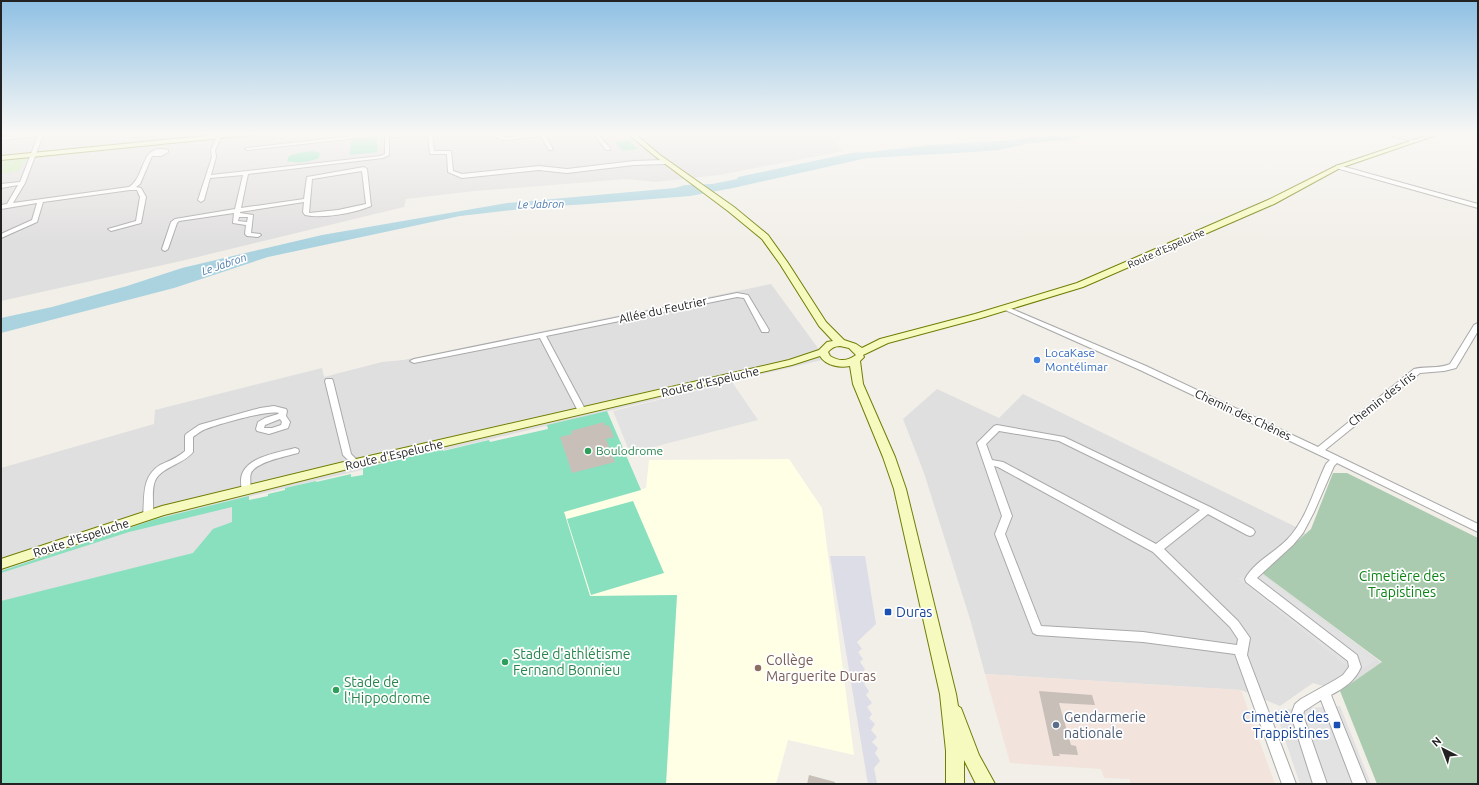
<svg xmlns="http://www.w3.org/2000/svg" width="1479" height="785" font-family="Ubuntu,sans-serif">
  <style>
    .residential { fill: #e0dfdf }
    .education { fill: #ffffe5 }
    .military { fill: #f3e3dd }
    .grass { fill: #cdebb0 }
    .cemetery { fill: #aacbaf }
    .pitch { fill: #88e0be }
    .parking { fill: #e2e2e2 }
    .plaza { fill: #dddde8 }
    .water { fill: #aad3df }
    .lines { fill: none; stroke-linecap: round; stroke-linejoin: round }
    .river { fill: #aad3df; fill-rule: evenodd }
    .building { fill: #c7bfb8 }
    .street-casing { stroke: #a9a9a9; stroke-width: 2 }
    .secondary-casing { stroke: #707d05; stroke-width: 2 }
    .street { fill: #fff; fill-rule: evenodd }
    .secondary { fill: #f7fabf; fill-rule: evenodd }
    .shop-dot { fill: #3f7fe0; stroke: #fff; stroke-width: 1.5 }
    .leisure-dot { fill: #2e9e5b; stroke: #fff; stroke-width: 1.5 }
    .transit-dot { fill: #1a4fb4; stroke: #fff; stroke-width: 1.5 }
    .education-dot { fill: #8d6e63; stroke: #fff; stroke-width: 1.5 }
    .service-dot { fill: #5c6f8a; stroke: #fff; stroke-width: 1.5 }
    .labels { text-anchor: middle; stroke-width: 3.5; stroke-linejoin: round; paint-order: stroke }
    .far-street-label { font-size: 10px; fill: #222; stroke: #fff }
    .far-water-label { font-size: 11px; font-style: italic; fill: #4a7aab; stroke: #fff }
    .street-label { font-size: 12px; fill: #222; stroke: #fff }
    .shop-label { font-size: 12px; fill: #366cbe; stroke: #fff; text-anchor: start }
    .leisure-label { font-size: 12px; fill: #27864d; stroke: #fff; text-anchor: start }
    .near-park-label { font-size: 14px; fill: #0c8416; stroke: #fff }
    .near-transit-label { font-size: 14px; fill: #164399; stroke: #fff; text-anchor: start }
    .near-leisure-label { font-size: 14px; fill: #27864d; stroke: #fff; text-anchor: start }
    .near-education-label { font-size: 14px; fill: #785e54; stroke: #fff; text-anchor: start }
    .near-service-label { font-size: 14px; fill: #4e5e75; stroke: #fff; text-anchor: start }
  </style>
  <rect width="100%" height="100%" fill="#f2efe9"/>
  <path class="residential" d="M1,133H829L843,151L719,175L656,182L627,179L475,191L406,199L404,207L181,261L1,301Z
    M771,284L826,359L156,519L1,571V468L154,424L155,410L322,368L324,377L382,362L403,360Z
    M937,389L999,418L1023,394L1296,527L1306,534L1262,573L1382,663L1340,691L1313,683L1280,706L1241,690L985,674L970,619L924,473L903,419Z"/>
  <path class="education" d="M789,459L822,508L854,755L788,740L776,784H666L677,595L590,596L564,511L646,488L649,460Z"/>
  <path class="military" d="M985,674L1241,690L1275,784H1130V779L1104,778L1101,769L1010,763Z"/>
  <path class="grass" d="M27,159L18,171L1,174V160Z"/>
  <path class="cemetery" d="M1333,473H1347L1478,538V784H1377L1340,691L1382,662L1262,573L1311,529Z"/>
  <path class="pitch" d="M377,137V152L350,155L351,139Z
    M629,140L637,149L623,151L615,142Z
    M312,151L320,153L319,158C309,162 298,164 287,161L289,156L298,153Z
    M607,411L641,490L564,512L590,596L677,595L666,784H1V571L156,519L249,496V500L268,496V494L285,490V488L316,481V482L351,474V477L363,475V468L443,449V451L489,440L490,442L548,429L547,425Z
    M633,501L664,573L591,595L567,519Z"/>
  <path class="parking" d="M47,141L46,144L54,143L53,147L111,142L107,146L49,151L40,150L43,142Z
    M732,382L758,420L630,453L613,411Z
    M232,507V522L213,529L193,553L1,601V573L129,532Z
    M1261,574L1376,660L1363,668L1345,665L1237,578Z
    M1340,706L1371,784H1300L1275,710Z"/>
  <path class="plaza" d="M830,556H865L876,624L857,642L862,649L858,652L863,659L860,662L865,669L862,673L868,681L864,684L869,691L866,695L872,703L867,707L872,714L869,718L875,724L871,730L877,737L872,742L878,748L875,753L880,761L874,768L877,783L870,784H868Z"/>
  <path class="water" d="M1068,133H1097L1061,139L1012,144L911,151L880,155L733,188L690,196L589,204L539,207L460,216L268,257L174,288L1,333V318L52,307L127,286L182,268L322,235L507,203L675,188L685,185L712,184L878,151L932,145L1016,140Z"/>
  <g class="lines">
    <path class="river" d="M1078,133H1095L1093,135L1068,140L1030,143L999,150L974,152L851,159L742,182L737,179L738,177L851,153L974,147L999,144L1030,137Z"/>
  </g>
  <path class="building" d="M604,422L605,426L609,425L614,437L606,439L615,462L572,473L560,437L572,434L571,431Z
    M1039,691L1092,695L1095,705L1059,703L1071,745L1076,746L1078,755L1059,754L1060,756H1053Z
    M809,775L835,782V784H807Z"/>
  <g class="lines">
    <defs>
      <path id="street" d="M40,133H55L43,135L25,183L13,203L129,187C147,176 139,143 168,150V152L161,156H152L140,184L136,187L141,188L146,197L141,223L111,231L108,229L136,221L140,197L137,190H130L43,202L37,222L1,238V234L32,220L37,203L1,209V205L7,204L18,185L1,188V184L20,182L38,136L1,140V138Z
        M136,133H176L174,134L131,137V135Z
        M219,133H223L215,150L216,157L211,175L380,156L385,154V135L247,150L245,149L247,148L378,133H389V134L426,133L432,134L434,151H451L453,171L462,174L539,166L567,169L634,161L665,160L668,162L665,164L634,165L567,173L539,170L462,178L448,172L447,154H430L428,136L389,137V155L383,158L248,174L241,208L304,199L307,177L364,167L367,169L371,206C354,213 323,219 305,215L303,212L304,202L240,212V213L253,215L251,233L260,234L261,235L258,237L247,236L245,234L246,225L233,223L234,213L179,221L177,223L168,249L165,251L163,250L162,249L171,222L175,219L235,209L243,175L210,178L204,200L201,202L198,200L212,157L211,150ZM362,171L366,204L338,210L309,213L312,179ZM239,217H248L247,222L238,221Z
        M495,133H499L502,136L505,138L539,133H557L545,136L553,149L551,150H549L541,136L505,140L498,138Z
        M593,133H597L610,148V150H606Z
        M1381,133H1387L1418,141L1416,142Z
        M1467,133L1478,134V136L1467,134Z
        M1338,165L1478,204V208L1336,168V166Z
        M737,293L748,295L769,330L768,332H762L744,298L737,297L546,336L586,411L582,414L578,411L540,338L414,363L410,361L414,359Z
        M1005,306L1146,366L1318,447L1414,369C1426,366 1439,369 1450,364L1474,325L1478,323V331L1456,368L1444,371L1420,373L1325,450L1478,524V532L1337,463L1334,466L1314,512L1303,533L1293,545L1257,578L1357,655L1361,667C1355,681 1344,688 1331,695L1367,784H1353L1321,700L1304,711L1303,715L1327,784H1313L1291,715L1295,704L1301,699L1335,680L1343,675L1349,667L1348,661L1246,582L1245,579C1255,560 1279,551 1292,534C1308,514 1315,487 1326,464L1330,460L1140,370L1003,309L1002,308Z
        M326,379H332L333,381L351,454L360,463L359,465H353L343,455L325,381Z
        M274,406L286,409L287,411L286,416L290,422L288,428L269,434L257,431L256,429L258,422L265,418L278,414L279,413C267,410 219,424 206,429C202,430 197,434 193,437V452C184,464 161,467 155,481C151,491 154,505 153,516L151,518L148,519L145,518L143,516C145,497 141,477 160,465C169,461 177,458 185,451V436L186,434L199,425L260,408ZM280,419L282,422L281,425L272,428H264L265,425Z
        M997,425L1064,437L1210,507L1253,529L1255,532L1253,535L1250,536L1247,535L1208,514L1164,549L1238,621L1250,638L1247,655L1296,784H1282L1235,654L1143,642L1037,635L1033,633L995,534L1002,516L977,443L994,426ZM999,431L1059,441L1200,510L1156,544L1003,462L992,460L986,444ZM994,466L998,467L1153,552L1230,627L1238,639L1237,645L1143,632L1041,626L1005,534L1012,516Z
        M295,448L298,449L299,451L298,453C287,456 256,462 251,473C249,479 252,486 249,492H243C241,488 241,484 241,480C242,457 278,453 295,448Z"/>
      <path id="secondary" d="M235,133H254L251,135L1,160V156Z
        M627,133H634L660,155L734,207L768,235L788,263L826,322L844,340L856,344L862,348L880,339L975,314L1077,283L1268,200L1336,166L1434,133H1442L1340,168L1274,204L1083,287L981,318L888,343L863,355L864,357L860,361L863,384L895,457L906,489L956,694L958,706L961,708L979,755L995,784H976L964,760V784H946V751L940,694L894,489L883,457L853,384L850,366C840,368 826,366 820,356L792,365L356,467L164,515L1,569V559L162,506L356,459L789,360L819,350L827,342L833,341L819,326L780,264L762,239L728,211L656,157ZM840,346L849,348L856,355C847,361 840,362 830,356L828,352C831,348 835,346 840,346Z"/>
    </defs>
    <use href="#street" class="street-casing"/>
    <use href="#secondary" class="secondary-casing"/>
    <use href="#street" class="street"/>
    <use href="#secondary" class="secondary"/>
  </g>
  <linearGradient id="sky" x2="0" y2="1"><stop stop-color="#8fc0e4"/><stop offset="0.55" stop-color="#f9f8f5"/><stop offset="1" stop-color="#f9f8f5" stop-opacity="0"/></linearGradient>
  <rect width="1479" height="243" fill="url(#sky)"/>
  <circle class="shop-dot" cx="1037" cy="360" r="4"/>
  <g class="leisure-dot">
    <circle cx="588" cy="451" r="4"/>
    <circle cx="505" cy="662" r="4"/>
    <circle cx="336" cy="690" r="4"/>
  </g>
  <g class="transit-dot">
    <rect x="884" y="608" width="8" height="8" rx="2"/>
    <rect x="1333" y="721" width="8" height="8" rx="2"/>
  </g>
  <circle class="education-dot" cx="758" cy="668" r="4"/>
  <circle class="service-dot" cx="1056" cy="725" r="4"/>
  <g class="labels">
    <g class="far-street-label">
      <text transform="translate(1166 248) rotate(-24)" y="4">Route d'Espeluche</text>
    </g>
    <g class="far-water-label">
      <text transform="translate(541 204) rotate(-1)" y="4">Le Jabron</text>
      <text transform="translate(224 264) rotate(-19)" y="4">Le Jabron</text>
    </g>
    <g class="street-label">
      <text transform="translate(663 310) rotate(-12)" y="4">Allée du Feutrier</text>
      <text transform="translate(710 382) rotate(-13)" y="4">Route d'Espeluche</text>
      <text transform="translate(1382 399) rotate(-38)" y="4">Chemin des Iris</text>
      <text transform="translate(1243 415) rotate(25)" y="4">Chemin des Chênes</text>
      <text transform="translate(394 455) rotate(-13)" y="4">Route d'Espeluche</text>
      <text transform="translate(81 538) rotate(-18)" y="4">Route d'Espeluche</text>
    </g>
    <g class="shop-label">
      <text x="1045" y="357">LocaKase<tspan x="1045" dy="14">Montélimar</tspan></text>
    </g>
    <g class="leisure-label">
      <text x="596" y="455">Boulodrome</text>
    </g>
    <g class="near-park-label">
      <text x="1402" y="581">Cimetière des<tspan x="1402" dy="16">Trapistines</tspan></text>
    </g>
    <g class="near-transit-label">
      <text x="896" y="617">Duras</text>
      <text x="1329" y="722" text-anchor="end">Cimetière des<tspan x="1329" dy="16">Trappistines</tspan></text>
    </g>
    <g class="near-leisure-label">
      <text x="513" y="659">Stade d'athlétisme<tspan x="513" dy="16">Fernand Bonnieu</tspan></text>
      <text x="344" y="687">Stade de<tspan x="344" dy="16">l'Hippodrome</tspan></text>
    </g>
    <g class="near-education-label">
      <text x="766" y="665">Collège<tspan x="766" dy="16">Marguerite Duras</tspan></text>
    </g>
    <g class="near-service-label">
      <text x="1064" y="722">Gendarmerie<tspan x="1064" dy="16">nationale</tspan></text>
    </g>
  </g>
  <rect width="1479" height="785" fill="none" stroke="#222222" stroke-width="4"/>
  <g transform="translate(1443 749) rotate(318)" stroke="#ffffff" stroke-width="3" paint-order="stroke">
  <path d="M0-3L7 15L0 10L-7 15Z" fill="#222222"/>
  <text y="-6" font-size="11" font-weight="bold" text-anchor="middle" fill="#222222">N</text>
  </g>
</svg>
